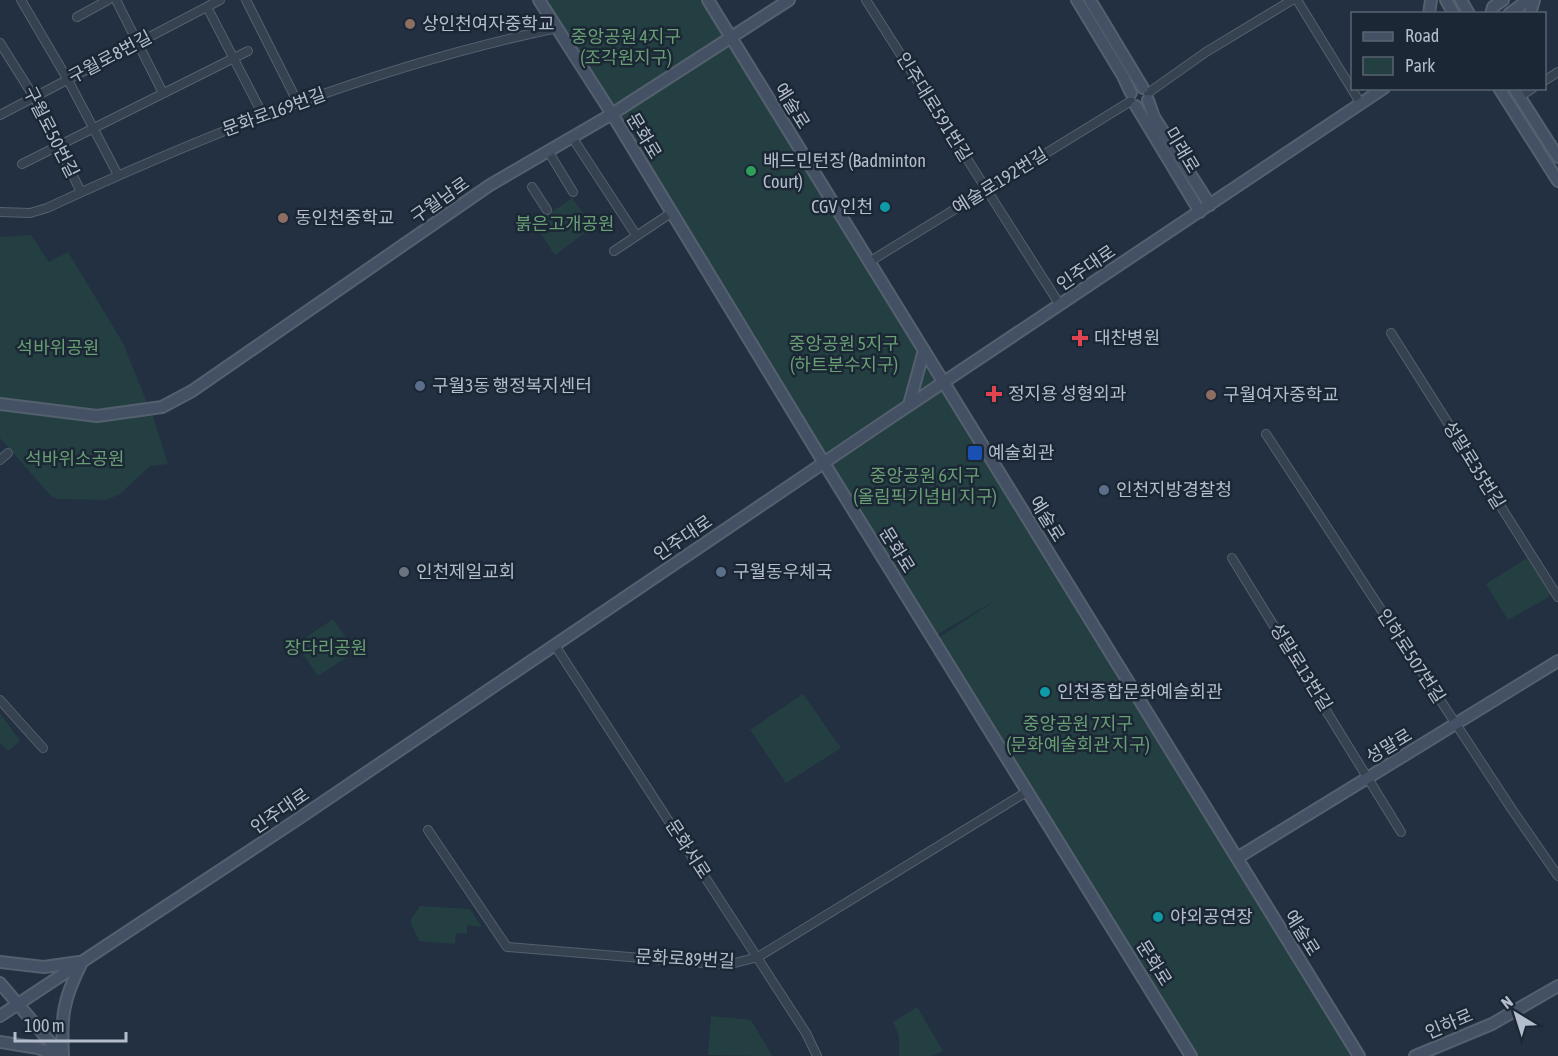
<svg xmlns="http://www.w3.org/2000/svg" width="1558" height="1056" font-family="'Asap Condensed','Noto Sans KR',sans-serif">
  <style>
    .green { fill: #243f42 }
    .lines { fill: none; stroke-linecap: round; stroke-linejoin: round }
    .street-casing { stroke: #55606e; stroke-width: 10 }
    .secondary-casing { stroke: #55606e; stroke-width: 14 }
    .street { stroke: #374251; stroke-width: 8 }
    .secondary { stroke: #445164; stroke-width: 10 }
    .education-dot { fill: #8d6e63; stroke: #1c2736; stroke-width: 2 }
    .leisure-dot { fill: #2e9e5b; stroke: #1c2736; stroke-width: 2 }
    .culture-dot { fill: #0f9aa8; stroke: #1c2736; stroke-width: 2 }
    .health-dot { fill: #e0444e; stroke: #1c2736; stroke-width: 2 }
    .service-dot { fill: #5c6f8a; stroke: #1c2736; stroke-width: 2 }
    .transit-dot { fill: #1a4fb4; stroke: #1c2736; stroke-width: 2 }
    .worship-dot { fill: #6b7280; stroke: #1c2736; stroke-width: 2 }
    .labels { text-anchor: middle; stroke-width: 5; stroke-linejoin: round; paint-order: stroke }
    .poi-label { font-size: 18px; fill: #b3bdcb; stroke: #1c2736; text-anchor: start }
    .park-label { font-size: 18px; fill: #689f73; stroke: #1c2736 }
    .street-label { font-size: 18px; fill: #b3bdcb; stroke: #1c2736 }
  </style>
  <rect width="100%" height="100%" fill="#223041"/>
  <path class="green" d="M539,0H708L1359,1056H1195L937,639L999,598L935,636L617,115L620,109L605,103Z
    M572,198L593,227L555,255L534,224Z
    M31,235L49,262L68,252L123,343L148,405L94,412L0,399V237Z
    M0,408L103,420L152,413L168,464L150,466L120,494L106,500L57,499L51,496L0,438Z
    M1527,558L1532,560L1551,592L1549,597L1508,620L1486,584Z
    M333,619L356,651L318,676L296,644Z
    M803,694L841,748L786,783L750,730Z
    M0,713L20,741L8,751L0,743Z
    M420,906L470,909L482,927L467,925V934L456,933L455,944L419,941L410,921Z
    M917,1007L943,1051L931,1056H899V1036L893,1022Z
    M711,1016L751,1020L772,1056L708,1055Z"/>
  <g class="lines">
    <defs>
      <path id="street" d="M21,0L68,80L118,175
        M116,0L163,93
        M246,0L298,103
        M866,0L1060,305
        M1297,0L1361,104
        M207,7L263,115
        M77,17L108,0
        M0,43L34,97L81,192
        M1544,81L1558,72
        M1148,93L1206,52L1292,0
        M1519,97L1533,88
        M0,115L220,0
        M572,137L636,235
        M548,151L573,192
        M22,164L248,51
        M532,187L547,210
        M0,212L30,213L47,208C211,132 379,65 557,28
        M614,251L671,213
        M869,262L1131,101
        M1391,333L1558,597
        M1266,434L1511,808L1558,876
        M0,460L8,453
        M1232,558L1401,832
        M554,644L806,1033L817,1056
        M0,700L43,748
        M428,830L507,947L727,965L758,957L1028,791"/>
      <path id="secondary" d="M539,0L612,114L824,463L1191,1056
        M708,0L1359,1056
        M1077,0L1123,76L1131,93
        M1090,0L1143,88
        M1446,0L1454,14
        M1461,0L1469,14
        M1429,14L1431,0
        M1491,14L1493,7L1503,0
        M1509,14L1528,0
        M1530,14L1534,0
        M1499,88L1558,181
        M1514,88L1558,157
        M1148,100L1154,117L1210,205
        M1136,106L1200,212
        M0,404L97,416L162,407L192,391L490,185L612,114L789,0
        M909,405L924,350
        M1237,858L1558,661
        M0,962L44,967L79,962
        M0,983L62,1056
        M0,1016L304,815L881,424L1384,88
        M0,1042L38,1048L57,1056
        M63,1056C61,1016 63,1000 81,964
        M1415,1056L1492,1024L1558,986"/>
    </defs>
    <use href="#street" class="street-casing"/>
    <use href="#secondary" class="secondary-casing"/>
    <use href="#street" class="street"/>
    <use href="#secondary" class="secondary"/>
  </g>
  <g class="education-dot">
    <circle cx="410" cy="24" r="6"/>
    <circle cx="283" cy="218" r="6"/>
    <circle cx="1211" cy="395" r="6"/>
  </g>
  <circle class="leisure-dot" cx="751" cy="171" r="6"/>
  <g class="culture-dot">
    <circle cx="885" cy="207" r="6"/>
    <circle cx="1045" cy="692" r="6"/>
    <circle cx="1158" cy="917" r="6"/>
  </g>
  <g class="health-dot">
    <path d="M1077 329h6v6h6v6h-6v6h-6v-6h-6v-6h6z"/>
    <path d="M991 385h6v6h6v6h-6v6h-6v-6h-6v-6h6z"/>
  </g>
  <g class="service-dot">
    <circle cx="420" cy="386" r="6"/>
    <circle cx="1104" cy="490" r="6"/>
    <circle cx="721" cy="572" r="6"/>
  </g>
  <rect class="transit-dot" x="967" y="445" width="16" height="16" rx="3"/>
  <circle class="worship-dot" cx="404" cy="572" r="6"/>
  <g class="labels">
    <g class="poi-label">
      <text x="422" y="30">상인천여자중학교</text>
      <text x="763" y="167">배드민턴장 (Badminton<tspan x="763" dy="21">Court)</tspan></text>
      <text x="873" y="213" text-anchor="end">CGV 인천</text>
      <text x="295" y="224">동인천중학교</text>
      <text x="1094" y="344">대찬병원</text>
      <text x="432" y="392">구월3동 행정복지센터</text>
      <text x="1008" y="400">정지용 성형외과</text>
      <text x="1223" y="401">구월여자중학교</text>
      <text x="988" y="459">예술회관</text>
      <text x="1116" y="496">인천지방경찰청</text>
      <text x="416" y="578">인천제일교회</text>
      <text x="733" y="578">구월동우체국</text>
      <text x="1057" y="698">인천종합문화예술회관</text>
      <text x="1170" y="923">야외공연장</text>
    </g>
    <g class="park-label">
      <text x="626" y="43">중앙공원 4지구<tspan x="626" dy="21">(조각원지구)</tspan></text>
      <text x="565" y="230">붉은고개공원</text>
      <text x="844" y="350">중앙공원 5지구<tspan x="844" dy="21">(하트분수지구)</tspan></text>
      <text x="58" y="354">석바위공원</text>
      <text x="75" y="465">석바위소공원</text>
      <text x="925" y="482">중앙공원 6지구<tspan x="925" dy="21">(올림픽기념비 지구)</tspan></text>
      <text x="326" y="654">장다리공원</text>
      <text x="1078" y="730">중앙공원 7지구<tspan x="1078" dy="21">(문화예술회관 지구)</tspan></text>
    </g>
    <g class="street-label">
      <text transform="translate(110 57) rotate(-28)" y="6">구월로8번길</text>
      <text transform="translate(792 106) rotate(58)" y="6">예술로</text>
      <text transform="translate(934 107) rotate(58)" y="6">인주대로591번길</text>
      <text transform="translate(274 112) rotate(-20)" y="6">문화로169번길</text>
      <text transform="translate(51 132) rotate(63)" y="6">구월로50번길</text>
      <text transform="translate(644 136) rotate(59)" y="6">문화로</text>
      <text transform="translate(1182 150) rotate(59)" y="6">미래로</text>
      <text transform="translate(1000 181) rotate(-32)" y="6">예술로192번길</text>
      <text transform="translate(440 200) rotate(-35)" y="6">구월남로</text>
      <text transform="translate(1086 268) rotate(-34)" y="6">인주대로</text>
      <text transform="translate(1474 465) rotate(58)" y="6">성말로35번길</text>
      <text transform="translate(1047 519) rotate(58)" y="6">예술로</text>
      <text transform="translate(683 538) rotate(-34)" y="6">인주대로</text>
      <text transform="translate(897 550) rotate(58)" y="6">문화로</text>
      <text transform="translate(1411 656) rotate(57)" y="6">인하로507번길</text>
      <text transform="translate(1301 667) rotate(58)" y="6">성말로13번길</text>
      <text transform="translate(1389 746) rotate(-31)" y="6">성말로</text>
      <text transform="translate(280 811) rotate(-34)" y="6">인주대로</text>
      <text transform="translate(688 849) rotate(57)" y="6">문화서로</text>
      <text transform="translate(1302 933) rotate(58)" y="6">예술로</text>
      <text transform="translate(685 959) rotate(3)" y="6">문화로89번길</text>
      <text transform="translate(1154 963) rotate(58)" y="6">문화로</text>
      <text transform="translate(1449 1024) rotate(-23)" y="6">인하로</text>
    </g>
  </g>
  <rect x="1351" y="12" width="195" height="78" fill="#1c2736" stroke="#586372" stroke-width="1.5"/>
  <rect x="1363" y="32" width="30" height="9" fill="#445164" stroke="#586372" stroke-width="1.5"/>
  <text x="1405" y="42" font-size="18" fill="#b3bdcb">Road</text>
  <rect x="1363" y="57" width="30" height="18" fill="#243f42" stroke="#586372" stroke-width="1.5"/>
  <text x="1405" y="72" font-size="18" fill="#b3bdcb">Park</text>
  <g transform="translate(1516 1014) rotate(322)" stroke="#1c2736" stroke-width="4.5" paint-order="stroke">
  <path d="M0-4.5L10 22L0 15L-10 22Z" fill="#b3bdcb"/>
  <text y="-9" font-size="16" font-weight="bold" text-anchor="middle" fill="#b3bdcb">N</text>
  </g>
  <path d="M15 1032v9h111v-9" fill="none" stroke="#b3bdcb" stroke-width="3"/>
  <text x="24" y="1032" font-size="18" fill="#b3bdcb" stroke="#1c2736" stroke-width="4.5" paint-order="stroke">100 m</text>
</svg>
